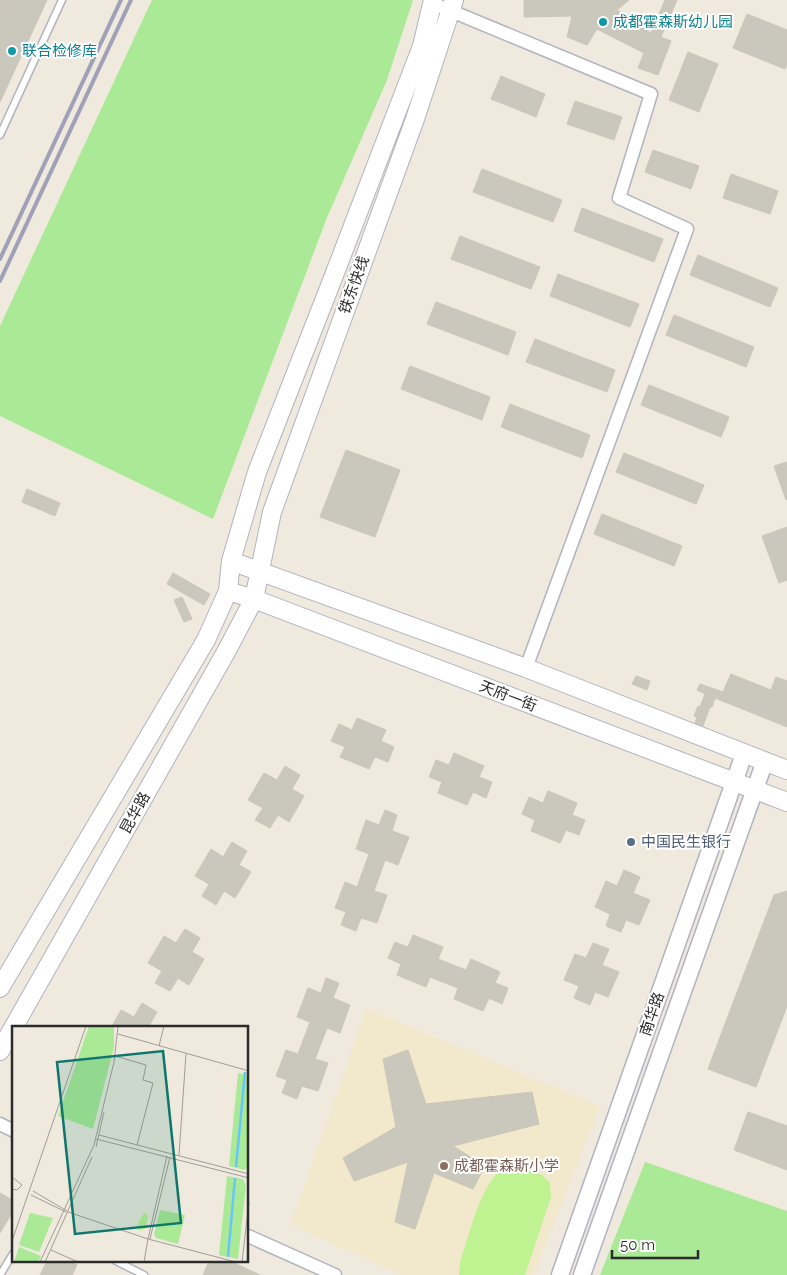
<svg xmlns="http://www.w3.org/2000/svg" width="787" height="1275" font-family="Raleway,'Noto Sans SC',sans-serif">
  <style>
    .education { fill: #f2e9cc }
    .green { fill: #aaea96 }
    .pitch { fill: #bff291 }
    .building { fill: #cac7bc; stroke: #cbc6b7 }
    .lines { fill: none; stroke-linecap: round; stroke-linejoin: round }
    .service-casing { stroke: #b2b3c1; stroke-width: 9 }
    .minor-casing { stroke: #b2b3c1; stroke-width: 15 }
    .tertiary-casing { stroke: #b2b3c1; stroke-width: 19 }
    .secondary-casing { stroke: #b2b3c1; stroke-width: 20 }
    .service { stroke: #fff; stroke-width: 6 }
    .minor { stroke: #fff; stroke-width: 12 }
    .tertiary { stroke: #fff; stroke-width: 16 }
    .secondary { stroke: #fff; stroke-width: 18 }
    .rail { stroke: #9fa1b8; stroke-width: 4 }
    .culture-dot { fill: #0f9aa8; stroke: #fff; stroke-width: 2 }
    .service-dot { fill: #5c6f8a; stroke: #fff; stroke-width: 2 }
    .education-dot { fill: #8d6e63; stroke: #fff; stroke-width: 2 }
    .labels { text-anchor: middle; stroke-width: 4; stroke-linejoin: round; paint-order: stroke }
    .culture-label { font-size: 15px; fill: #0d838f; stroke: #fff; text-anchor: start }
    .street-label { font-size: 15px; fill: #2c2c2c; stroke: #fff }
    .service-label { font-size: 15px; fill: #4e5e75; stroke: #fff; text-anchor: start }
    .education-label { font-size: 15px; fill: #785e54; stroke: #fff; text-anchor: start }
    .inset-river { fill: none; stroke: #68c5fa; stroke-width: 2.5 }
    .inset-road { fill: none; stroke: #a19d97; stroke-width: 1 }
    .view { fill: #0f766e; fill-opacity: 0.15; stroke: #0f766e; stroke-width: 2.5 }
    .inset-edge { fill: none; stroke: #2c2c2c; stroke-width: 2.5 }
  </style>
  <rect width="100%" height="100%" fill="#efe9de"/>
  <path class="education" d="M366,1008L600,1106L534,1275H402L291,1225Z"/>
  <path class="green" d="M152,0H413L387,80L326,220L213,519L0,416V326Z
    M645,1162L787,1211V1275H600Z"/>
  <path class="pitch" d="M520,1165L542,1175L550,1183L551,1197L525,1275H459L460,1262C471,1231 478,1192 502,1167Z"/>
  <path class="building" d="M0,0H47L0,102Z
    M524,0H629L617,10L651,33L665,0H677L661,37L671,41L658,75L638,68L644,53L597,29L587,45L567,37L572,16L524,17Z
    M747,14L787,30V64L785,69L733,48Z
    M688,52L718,64L699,112L669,100Z
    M501,76L545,94L536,117L491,99Z
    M575,101L622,117L614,140L567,124Z
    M653,150L699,166L691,189L645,172Z
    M482,169L562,200L553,222L473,192Z
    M731,174L778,191L770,214L723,198Z
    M582,208L663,239L654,262L574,231Z
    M460,236L540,267L531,289L451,259Z
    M698,255L778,288L770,307L690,275Z
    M558,274L639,304L630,327L550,296Z
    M436,302L516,332L508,355L427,324Z
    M674,315L754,347L746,367L666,335Z
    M535,339L615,370L607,392L526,362Z
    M410,366L490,397L482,420L401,389Z
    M649,385L729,417L721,437L641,405Z
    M510,404L590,435L582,458L501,427Z
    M346,450L400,470L375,537L320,517Z
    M624,453L704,485L696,504L616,472Z
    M787,462V499L786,500L774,466Z
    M27,489L60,503L55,516L22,502Z
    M602,514L682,546L674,566L594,534Z
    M787,527V580L779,583L762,536Z
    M173,573L210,594L204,605L167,584Z
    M182,597L192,619L184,622L174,600Z
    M731,674L771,690L776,677L787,681V727L715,698L712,707H710L703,726L695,723L697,717L694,716L698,706L700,707L705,694L697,690L700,684L723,692Z
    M636,676L650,681L647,690L632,684Z
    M357,718L386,730L381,741L394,747L388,762L375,757L369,769L340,757L345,747L331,741L339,724L352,730Z
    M454,753L484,766L479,777L492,782L486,798L473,792L467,805L438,793L442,782L429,777L436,760L449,765Z
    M285,766L300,775L292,789L304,796L289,822L278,815L270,828L255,820L263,808L248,800L264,773L277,780Z
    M548,791L577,803L572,815L585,820L579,835L566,830L560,843L531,831L535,820L522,814L529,797L543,803Z
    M385,810L397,815L392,831L409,837L398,865L385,860L374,891L387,895L377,923L361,918L356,931L341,925L346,912L335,908L345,882L357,887L369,854L356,849L366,820L379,825Z
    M232,842L247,851L239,865L251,872L235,898L224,891L216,905L202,896L209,884L195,876L211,849L223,857Z
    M624,870L640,877L633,893L650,900L639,925L626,920L621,932L606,926L610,914L595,907L606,881L617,886Z
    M787,891V1006L756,1087L708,1069L774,895Z
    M185,929L200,938L192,952L204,959L189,985L178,978L170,991L155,983L162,971L148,963L164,936L176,943Z
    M413,935L443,947L438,959L466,970L471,959L500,972L495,983L508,988L502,1004L489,998L483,1011L454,999L458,988L430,977L426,987L397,975L401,964L388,958L395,942L408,947Z
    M593,943L609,949L602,965L619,972L608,997L595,992L590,1005L574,998L579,986L564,980L575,954L586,958Z
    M326,978L339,983L333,998L350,1005L340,1033L327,1028L315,1059L328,1063L318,1091L302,1086L297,1099L282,1093L287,1080L276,1076L286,1050L298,1054L310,1022L297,1017L308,988L321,993Z
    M142,1003L157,1012L149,1026L151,1028H111L121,1010L134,1017Z
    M408,1050L426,1104L532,1092L539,1124L453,1146L485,1166L473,1189L434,1173L415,1229L395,1222L408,1162L354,1181L343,1158L396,1127L383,1059Z
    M748,1112L787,1126V1170L734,1150Z
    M0,1193L14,1201V1210L0,1233Z
    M47,1261H69L77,1265L72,1275H40Z
    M209,1261H230L260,1275H203Z"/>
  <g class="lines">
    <defs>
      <path id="service" d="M0,135L62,0
        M116,1261L144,1275
        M0,1275L14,1252"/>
      <path id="minor" d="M432,3L651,94L619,198L687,229L526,668
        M0,1124L14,1131
        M248,1236L335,1275"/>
      <path id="tertiary" d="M560,1275L744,754
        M582,1275L765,761"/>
      <path id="secondary" d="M231,561L526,668L787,770
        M228,591L254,599L787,802
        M0,988L206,640L228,591L231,561L257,472L333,278L422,46L433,0
        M0,1051L226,652L254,599L272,512L415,119L454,0"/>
    </defs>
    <use href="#service" class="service-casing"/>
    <use href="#minor" class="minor-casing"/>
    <use href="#tertiary" class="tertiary-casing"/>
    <use href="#secondary" class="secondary-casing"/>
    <use href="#service" class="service"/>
    <use href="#minor" class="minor"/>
    <use href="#tertiary" class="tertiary"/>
    <use href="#secondary" class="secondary"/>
    <path class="rail" d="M0,259L121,0
      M0,281L131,0"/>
  </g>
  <g class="culture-dot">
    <circle cx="603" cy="22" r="5"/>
    <circle cx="12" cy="51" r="5"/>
  </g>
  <circle class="service-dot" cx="631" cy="842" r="5"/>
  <circle class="education-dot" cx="444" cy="1166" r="5"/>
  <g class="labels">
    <g class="culture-label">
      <text x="613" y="27">成都霍森斯幼儿园</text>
      <text x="22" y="56">联合检修库</text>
    </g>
    <g class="street-label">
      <text transform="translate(354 285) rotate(-70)" y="5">铁东快线</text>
      <text transform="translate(508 696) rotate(21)" y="5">天府一街</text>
      <text transform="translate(135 813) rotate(-61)" y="5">昆华路</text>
      <text transform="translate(652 1014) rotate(-71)" y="5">南华路</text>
    </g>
    <g class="service-label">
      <text x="641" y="847">中国民生银行</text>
    </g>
    <g class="education-label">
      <text x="454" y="1171">成都霍森斯小学</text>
    </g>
  </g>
  <g transform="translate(12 1026)">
    <rect width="236" height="236" fill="#efe9de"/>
    <path d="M77,0H102V21L81,103L46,90ZM226,47L236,49V142L232,144L217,140ZM215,150L231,153L234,159L226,233L207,229ZM148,184L173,189L166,218L144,212L142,208ZM18,187L41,192L27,226L7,219ZM7,221L29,230L26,236H2Z" fill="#aaea96"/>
    <path d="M132,186L136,190L133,203L127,205L125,200Z" fill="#bff291"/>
    <path class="inset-river" d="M224,141L233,46M216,231L223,152"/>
    <path class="inset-road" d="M106,8L237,45M147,20L152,0M103,30L134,39L131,54L141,57L125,119M87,109L237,148M84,113L237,152M84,121L92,86M167,129L174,28M0,151L10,159L5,164L0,163M21,165L55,185M19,169L54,186M56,186L136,213L224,236M136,213L155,130M138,213L158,131M0,215L74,0M39,224L66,236M28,236L82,119L102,36L106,0M33,236L80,131M132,236L136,213M230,236L237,176"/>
    <path class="view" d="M151,25L169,197L63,208L45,36Z"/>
    <rect width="236" height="236" class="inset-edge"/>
  </g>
  <path d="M612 1250v8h86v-8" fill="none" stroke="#2c2c2c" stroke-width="2.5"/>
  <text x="620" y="1250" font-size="15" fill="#2c2c2c" stroke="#ffffff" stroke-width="4" paint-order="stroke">50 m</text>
</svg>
